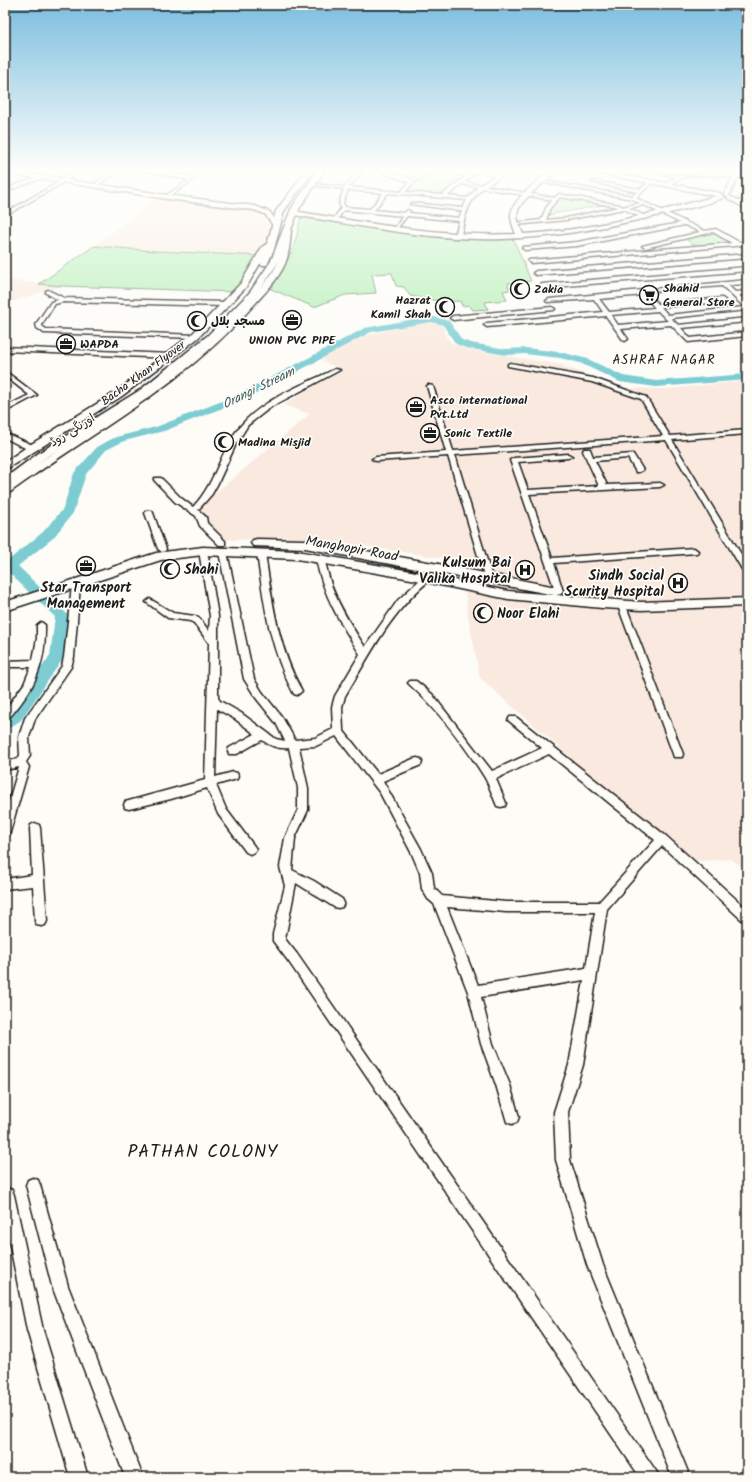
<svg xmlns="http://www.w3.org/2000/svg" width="752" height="1482" font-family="Kalam,'Playpen Sans Arabic',sans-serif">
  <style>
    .built { fill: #fae9de }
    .green { fill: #b2eeb3; stroke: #678568 }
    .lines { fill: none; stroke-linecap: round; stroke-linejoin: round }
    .river { fill: #7bccd2; fill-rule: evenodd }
    .street-casing { stroke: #1c1c1c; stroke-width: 3 }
    .secondary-casing { stroke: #1c1c1c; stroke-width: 3 }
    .primary-casing { stroke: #1c1c1c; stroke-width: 3 }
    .street { fill: #fdfcf7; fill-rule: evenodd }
    .secondary { fill: #fdfcf7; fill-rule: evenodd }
    .primary { fill: #fdfcf7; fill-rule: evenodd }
    .labels { text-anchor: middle; stroke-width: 3.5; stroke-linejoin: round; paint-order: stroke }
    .far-poi-label { font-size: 12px; font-weight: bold; fill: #1c1c1c; stroke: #fdfcf7; text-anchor: start }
    .far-street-label { font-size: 12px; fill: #1c1c1c; stroke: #fdfcf7 }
    .far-neighbourhood-label { font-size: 13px; letter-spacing: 1px; fill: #1c1c1c; stroke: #fdfcf7 }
    .far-water-label { font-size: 13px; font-style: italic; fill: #3d5a5c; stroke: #fdfcf7 }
    .street-label { font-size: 14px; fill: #1c1c1c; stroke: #fdfcf7 }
    .poi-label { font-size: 14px; font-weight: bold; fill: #1c1c1c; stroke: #fdfcf7; text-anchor: end }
    .near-neighbourhood-label { font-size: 18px; letter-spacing: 1px; fill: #1c1c1c; stroke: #fdfcf7 }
  </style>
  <rect width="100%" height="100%" fill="#fdfcf7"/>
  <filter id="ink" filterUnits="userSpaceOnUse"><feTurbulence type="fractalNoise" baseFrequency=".025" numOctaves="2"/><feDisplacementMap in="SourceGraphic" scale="8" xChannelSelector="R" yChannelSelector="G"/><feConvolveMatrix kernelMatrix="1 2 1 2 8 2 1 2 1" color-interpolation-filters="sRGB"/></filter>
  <g filter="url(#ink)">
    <path class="built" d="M159,196L246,207L277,215L263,256L155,251L94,246Z
      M5,280L62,286L5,304Z
      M431,322L443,326L445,335L450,342L466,349L561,365L622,388L666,389L747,381V870L731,859L683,862L565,764L577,763L480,678L468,615L461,561L352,544L255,539L222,540L194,511L310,414L284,405L304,392L343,370L322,361L325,357L367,335L405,326Z"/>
    <path class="green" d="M438,171L464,176L440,195L406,192L416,182Z
      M561,197L602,204L603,205L548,215L552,206Z
      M306,216L395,232L436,236L513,238L531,281L508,283L509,290L503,291L507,300L485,302L488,309L473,310L469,305L462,306L460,301L444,302L410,296L404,287L396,286L392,273L372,274L376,293L345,295L314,307L271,289C285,268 297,245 300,219Z
      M715,230L738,244L696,247L683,237Z
      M94,246L155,251L263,256L236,292L62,286L39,284Z"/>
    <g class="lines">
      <path class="river" d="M431,316L449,321L462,340L471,343L506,349L525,348L560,352L588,359L623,376L656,381L747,374V380L656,387L620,382L580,363L560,358L525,354L506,355L466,348L456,344L443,325L431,322L371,332L248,398L164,431L124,441L106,450L86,474L73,513L53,538L18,566L69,616L64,657L21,720L11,727L5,729V715L9,712L50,656L55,617L5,569V563L43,532L63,509L74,473L98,446L116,437L156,427L240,394L365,328Z"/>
      <defs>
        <path id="street" d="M75,170H81L68,179H64V177Z
          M115,170H121L99,184L95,183Z
          M141,170H153L192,177L202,170H207L167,198L165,196L189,180Z
          M359,170H364L349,187L401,192L409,182L375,170H383L412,179L431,170H437L414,182L405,192L442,195L474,170H485L498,174L506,170H512L486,186L554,198L559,194L620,205L622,207L640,203L632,199L541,182L543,181L632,196L637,192L591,182L593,181L640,189L650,181L652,183L636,198L705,231L716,229L739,242L747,241V245L531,263L528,261L529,260L732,243L713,232L645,248L642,246L700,232L685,225L577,246L525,250L522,248L523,247L577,242L680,223L644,205L629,208L647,217L645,219L624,209L566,220L516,225L514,223L541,220L546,208L552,200L483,188C468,201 464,217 461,236L458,238L455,236L459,221L407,216L396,230L394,229L403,216L344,210L336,221H332L341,208L339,203L344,189L310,185L312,184L345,187ZM478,171L495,176L481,185L464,182ZM462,184L478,187L468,198L448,196ZM348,190L383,193L370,209L345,207L343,203ZM388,193L467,200L463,208L412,203L410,204L462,211L459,218L409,213L410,211L408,210L404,213L374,210ZM560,197L619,207L566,218L546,220L550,208Z
          M620,170H625L618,177H614V175Z
          M641,170C655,170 668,175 682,176C698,176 723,168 738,176L736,177C719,176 699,173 682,178C676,180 671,184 665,186L663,184L677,177Z
          M738,171L747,173V175L736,173Z
          M40,176L44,177L5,192V189Z
          M62,180L66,181L5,216V213Z
          M747,254V258L536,275L533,273L536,271Z
          M747,267V271L542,288L539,286L542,284Z
          M747,280V284L728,285L735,292L747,291V295H739L747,303V310L671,318L678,325L747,318V322L681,328L690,338L747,332V336L688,342L671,325L621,329L628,339L625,341L623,340L606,316L487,327L484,325L487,323L603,312L594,299L547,302L546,301L549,299ZM722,286L744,307L668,315L661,307L722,302L725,300L722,298L658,304L647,292ZM644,295L655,308L609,312L599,299ZM658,311L668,321L618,325L611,315Z
          M48,290L64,298L225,302L228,304L225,306L63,302L55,304L42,324V326L46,329L197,335L198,336L195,338L44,333L37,328L36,324L51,302L58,300L46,293V291Z
          M552,307L555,309L554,310L453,320L450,318L453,316Z
          M5,347L170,354L173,356L170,358L5,351Z
          M510,363L593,378L646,397L670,436L747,430V434L672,440L747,564V574L743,571L666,440L455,455L492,577L491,579H485L448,456L376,461L372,459L376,457L446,452L427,386L428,385L433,386L453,451L663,436L641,399L592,382L508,366V364Z
          M335,369L340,370L271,407L248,425L236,444L218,483L212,494L198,510L206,517L207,523L225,541V545H219L200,526L196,516L175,502L154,480L155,478H161L181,498L193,507C214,485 219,457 235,433C258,400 301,386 335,369Z
          M5,371L37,395L5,412V407L29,395L5,376Z
          M5,433L35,446L36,448L32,450H29L5,438Z
          M584,449H590L593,457L633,454L643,470L639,472H636L628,458L595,461L607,485L660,483L664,485L660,487L529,494L552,558L694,548L698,551L697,553L554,563L563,591L559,594L556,593L510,460L514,458L568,454L572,456L568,458L518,462L528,490L599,486L583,451Z
          M146,511H152L153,513L166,549L165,551L162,552L158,549L145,513Z
          M203,548L207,551L218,616V698L220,701L241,713L276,739L285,741L276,723L256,698L244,679L219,552L220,550L223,549L227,552L254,679L262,692L282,717L295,740L315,738L333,729L332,707L335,696L360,654C341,624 323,595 316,559L317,557H323C327,566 328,577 332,587C340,608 352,627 365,647L398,600L424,576H430L431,578L430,580C391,611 370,655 345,696L342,707L343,730L378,774L413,759L417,758L421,759L422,762L421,765L383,781L421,849L432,873L434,888L442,896L506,902H599L655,840L549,754L496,779L506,803L505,806L501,807L497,806C493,797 490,787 485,778C465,746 438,710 410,685L408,683L410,681H416L432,694L492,771L542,748L508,720L510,717H516L666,836L747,909V922L743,921L662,846L607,909L583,1065L568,1112L570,1160L603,1265L690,1477H672L587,1265L556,1160L554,1112L569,1065L584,980L481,997L493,1044L510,1085L519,1117L517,1122L512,1124L507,1122L496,1085L481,1044L468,992L434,904L428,899L422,889L420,873L412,854L380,793L336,736L316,746L299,747L308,788V810L295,838L292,870L314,881L342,899L344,903L342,907L338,908L334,907L296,883L285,939L297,954L656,1471L659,1477H640L289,962L273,941V934L285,886L280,867L285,838L298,810V788L289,748C278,749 270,746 262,740L237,754H229L228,751L229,748L255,734L235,719L217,709L215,777L233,772L237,773L238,776L237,779L216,785L226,809L254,846L256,849L254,852L250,854L246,852L218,814L207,788L171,799L129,809L125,808L124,805L125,802L205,780L209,643L194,623L190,621L168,618L146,602L150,599L173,613L195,616L200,619L209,631L210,616L199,551ZM447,907L506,912H595L586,968L478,985Z
          M261,550L265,553C272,601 278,648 302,691L297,695L294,694C269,648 264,603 257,553Z
          M76,582L80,585L74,657L71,667L35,719L29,737L30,756L26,762L29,767L10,832L9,835L5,837V814L19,767L5,770V762L18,759L20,755L19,737L25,718L62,666L64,657L72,585Z
          M622,603L626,606L683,754L682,757H674L673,754L618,606Z
          M41,622L45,625C46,664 35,689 8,719L5,720V710L24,684L31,667H5V661L33,660L37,638V625Z
          M35,823L39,825L40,828L47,921L45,925L41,926L37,925L35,921L33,886L5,889V879L32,875L30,828L31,825Z
          M33,1178L38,1180L40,1185L68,1286L143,1477H125L52,1286L26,1185L28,1180Z
          M7,1188L12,1190L14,1195L43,1330L88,1477H70L27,1330L5,1221V1189Z"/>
        <path id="secondary" d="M5,170L167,195L255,206L270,212L279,226L274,227L265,214L254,210L167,199L5,173Z
          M552,170H576L573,172L558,171C547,181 518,200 517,215C517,222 521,228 523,234C588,231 653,213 716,196L582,170H597L720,193L724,197C716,203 673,212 660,215C608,227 556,238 502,239C432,241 362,226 294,215L291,213L294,211C367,223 441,237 516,234C514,229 511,222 511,216C511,199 540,180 552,170Z
          M736,170H742L729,196L747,204V209L728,199V197L724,195Z
          M288,228L291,230C290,243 289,257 283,268C275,283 262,296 251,308C183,386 90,433 9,493L5,494V486C85,427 178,381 244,306C255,294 267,282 275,268C282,257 283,243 285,230Z
          M268,243H274L275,245L268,250L247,286L198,338L122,396L5,470V462L28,446L116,392L192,334L241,283L262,247Z"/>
        <path id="primary" d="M307,170H314L284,211L274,249L267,265H261L260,263L266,249L276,211Z
          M318,170H325L299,209L279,261L257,294L213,340L146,394L48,456L9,485L5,486V478L40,452L140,390L207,336L250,292L271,261L291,209Z
          M257,539L305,540L444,565L561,588L562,591L561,594L556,595L641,602L747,598V606L641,610L602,608L508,599L411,579L297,559L203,555L161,560L5,611V602L156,553L203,547L297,551L411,571L508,591L555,595L305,548L253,546L251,543L253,540Z"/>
      </defs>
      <use href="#street" class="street-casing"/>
      <use href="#secondary" class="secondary-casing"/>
      <use href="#primary" class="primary-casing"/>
      <use href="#street" class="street"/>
      <use href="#secondary" class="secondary"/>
      <use href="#primary" class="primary"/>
    </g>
  </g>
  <linearGradient id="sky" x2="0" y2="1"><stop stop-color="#7cbedf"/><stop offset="0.45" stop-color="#fefefb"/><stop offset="1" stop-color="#fefefb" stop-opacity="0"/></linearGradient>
  <rect width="752" height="378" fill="url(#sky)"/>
  <defs>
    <symbol id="mosque-ring" viewBox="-11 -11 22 22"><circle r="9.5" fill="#fdfcf7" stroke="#1c1c1c" stroke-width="1.5"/><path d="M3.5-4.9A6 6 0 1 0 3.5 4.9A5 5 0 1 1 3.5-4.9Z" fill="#1c1c1c"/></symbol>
    <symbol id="supermarket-ring" viewBox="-11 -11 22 22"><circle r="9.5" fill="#fdfcf7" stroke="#1c1c1c" stroke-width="1.5"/><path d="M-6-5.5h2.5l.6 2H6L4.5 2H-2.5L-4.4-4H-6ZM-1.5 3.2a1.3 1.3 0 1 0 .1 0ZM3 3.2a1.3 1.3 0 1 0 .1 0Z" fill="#1c1c1c"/></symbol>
    <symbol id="office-ring" viewBox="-11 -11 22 22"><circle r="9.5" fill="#fdfcf7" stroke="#1c1c1c" stroke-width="1.5"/><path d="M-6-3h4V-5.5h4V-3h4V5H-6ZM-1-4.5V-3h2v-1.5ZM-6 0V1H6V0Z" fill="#1c1c1c"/></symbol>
    <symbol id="hospital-ring" viewBox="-11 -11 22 22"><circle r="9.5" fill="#fdfcf7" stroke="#1c1c1c" stroke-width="1.5"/><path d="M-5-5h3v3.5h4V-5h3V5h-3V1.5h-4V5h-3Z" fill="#1c1c1c"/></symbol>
  </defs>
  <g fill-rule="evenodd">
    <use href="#mosque-ring" x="509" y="278" width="22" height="22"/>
    <use href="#supermarket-ring" x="638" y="284" width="22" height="22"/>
    <use href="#mosque-ring" x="434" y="296" width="22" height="22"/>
    <use href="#office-ring" x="281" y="309" width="22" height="22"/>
    <use href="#mosque-ring" x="186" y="310" width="22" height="22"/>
    <use href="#office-ring" x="55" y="333" width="22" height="22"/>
    <use href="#office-ring" x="405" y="396" width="22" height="22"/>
    <use href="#office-ring" x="419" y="422" width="22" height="22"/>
    <use href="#mosque-ring" x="213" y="431" width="22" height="22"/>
    <use href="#office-ring" x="75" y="555" width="22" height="22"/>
    <use href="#mosque-ring" x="159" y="558" width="22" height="22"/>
    <use href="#hospital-ring" x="514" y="559" width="22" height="22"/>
    <use href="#hospital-ring" x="667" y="572" width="22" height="22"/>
    <use href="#mosque-ring" x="472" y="602" width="22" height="22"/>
  </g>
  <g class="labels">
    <g class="far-poi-label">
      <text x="663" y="292">Shahid<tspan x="663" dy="14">General Store</tspan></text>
      <text x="534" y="293">Zakia</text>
      <text x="431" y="304" text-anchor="end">Hazrat<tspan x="431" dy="14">Kamil Shah</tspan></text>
      <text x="211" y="325">مسجد بلال</text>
      <text x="292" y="344" text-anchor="middle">UNION PVC PIPE</text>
      <text x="80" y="348">WAPDA</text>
      <text x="430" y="404">Asco international<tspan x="430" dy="14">Pvt.Ltd</tspan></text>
      <text x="444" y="437">Sonic Textile</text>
      <text x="238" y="446">Madina Misjid</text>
    </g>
    <g class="far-street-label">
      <text transform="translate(143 373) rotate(-36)" y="4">Bacha Khan Flyover</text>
      <text transform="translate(72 430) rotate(-32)" y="4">اورنگی روڈ</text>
    </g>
    <g class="far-neighbourhood-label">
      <text x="664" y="364">ASHRAF NAGAR</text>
    </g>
    <g class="far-water-label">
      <text transform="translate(258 387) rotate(-26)" y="5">Orangi Stream</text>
    </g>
    <g class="street-label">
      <text transform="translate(352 548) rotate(10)" y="5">Manghopir Road</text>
    </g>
    <g class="poi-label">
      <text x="511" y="567">Kulsum Bai<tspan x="511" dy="16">Valika Hospital</tspan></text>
      <text x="184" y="574" text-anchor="start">Shahi</text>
      <text x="664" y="580">Sindh Social<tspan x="664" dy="16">Scurity Hospital</tspan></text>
      <text x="86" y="592" text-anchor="middle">Star Transport<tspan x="86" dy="16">Management</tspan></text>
      <text x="497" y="618" text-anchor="start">Noor Elahi</text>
    </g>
    <g class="near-neighbourhood-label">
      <text x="203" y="1157">PATHAN COLONY</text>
    </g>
  </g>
  <rect width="752" height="1482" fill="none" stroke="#fdfcf7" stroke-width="20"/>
  <rect x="10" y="10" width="732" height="1462" fill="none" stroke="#1c1c1c" stroke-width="1.5" filter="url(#ink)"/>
</svg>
